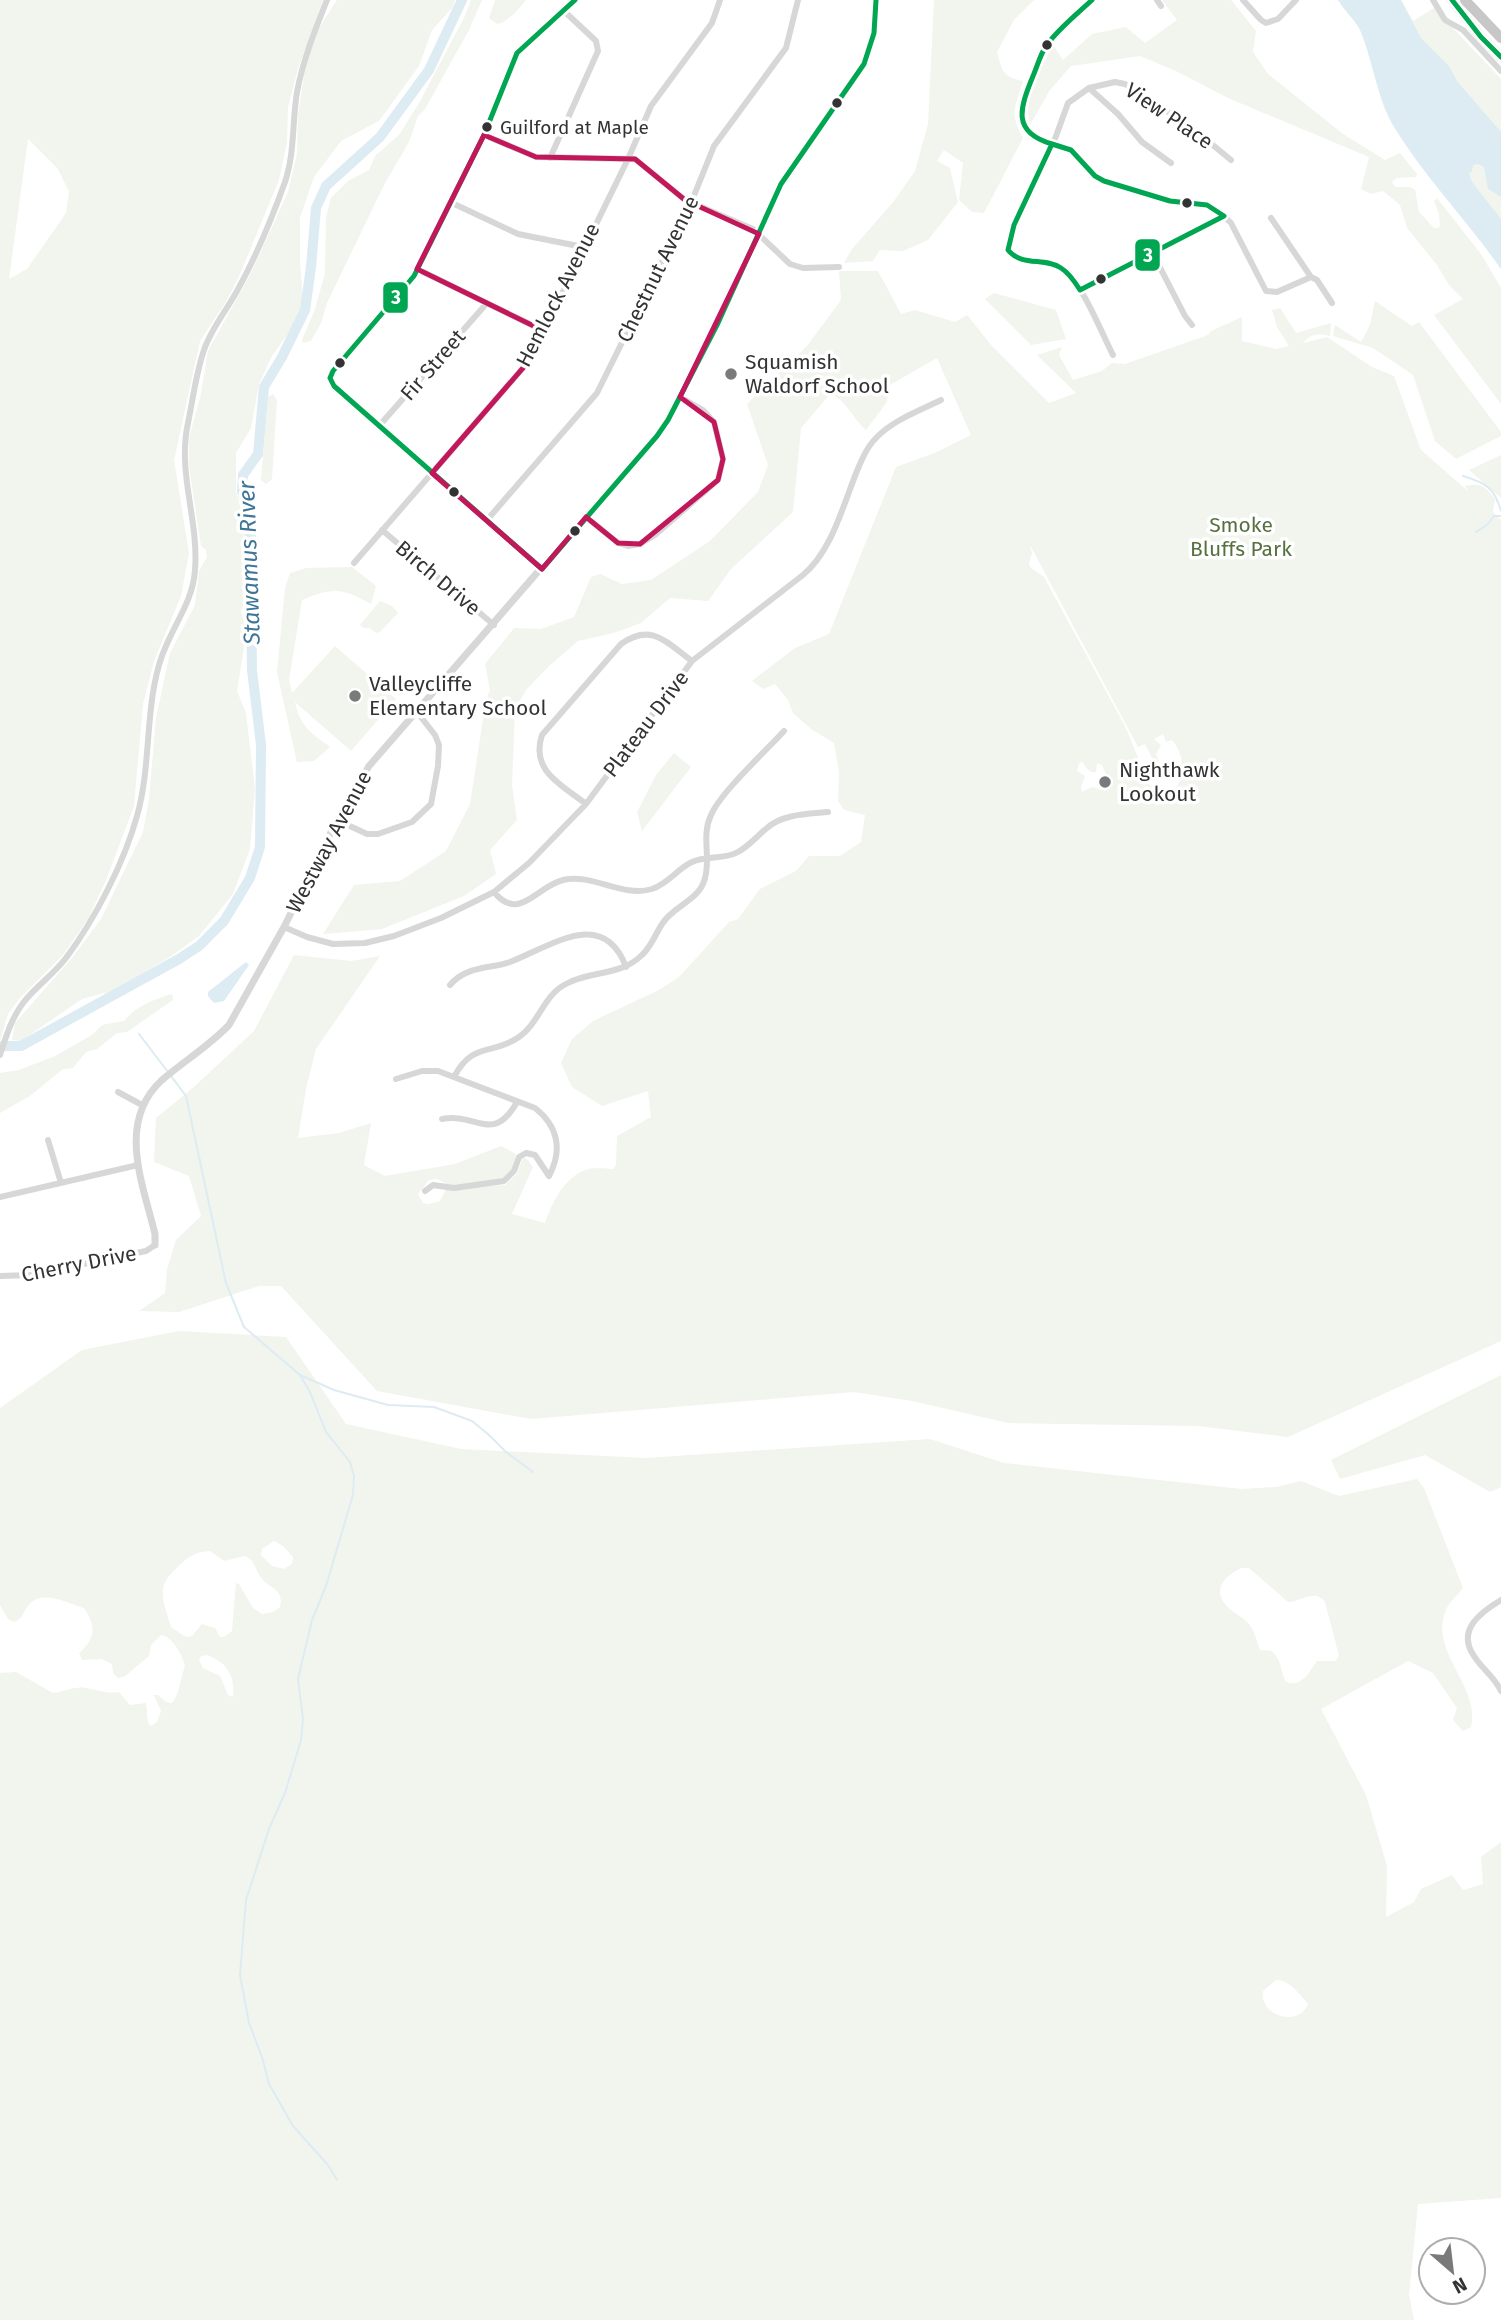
<svg xmlns="http://www.w3.org/2000/svg" width="1501" height="2320" font-family="'Fira Sans',sans-serif">
  <style>
    .green { fill: #f1f5ed; fill-rule: evenodd }
    .water { fill: #ddebf3 }
    .lines { fill: none; stroke-linecap: round; stroke-linejoin: round }
    .stream { stroke: #ddebf3; stroke-width: 2 }
    .river { stroke: #ddebf3; stroke-width: 10 }
    .minor { stroke: #d7d7d7; stroke-width: 6 }
    .tertiary { stroke: #d7d7d7; stroke-width: 7 }
    .trunk { stroke: #c7c7c7; stroke-width: 10 }
    .bus-1-casing { stroke: #fff; stroke-width: 10 }
    .bus-1 { stroke: #00a651; stroke-width: 5 }
    .marked { fill: none; stroke: #c2185b; stroke-width: 5; stroke-linejoin: round }
    .bus-dot { fill: #333; stroke: #fff; stroke-width: 2.5 }
    .poi-dot { fill: #7a7a7a; stroke: #fff; stroke-width: 2.5 }
    .labels { text-anchor: middle; stroke-width: 7; stroke-linejoin: round; paint-order: stroke }
    .bus-label { font-size: 19px; fill: #333; stroke: #fff; text-anchor: start }
    .street-label { font-size: 21px; fill: #333; stroke: #fff }
    .poi-label { font-size: 21px; fill: #333; stroke: #fff; text-anchor: start }
    .park-label { font-size: 21px; fill: #56703f; stroke: #fff }
    .water-label { font-size: 23px; font-style: italic; fill: #3f7597; stroke: #fff }
    .line-badge { stroke: #fff; stroke-width: 2.5 }
    .badge-label { font-size: 19px; text-anchor: middle; font-weight: bold; fill: #fff }
  </style>
  <rect width="100%" height="100%" fill="#fff"/>
  <path class="green" d="M0,0H323L298,69L288,107L287,142L279,180L238,279L225,303L200,341L174,460L189,553L181,596L154,661L143,704L134,806L106,880L88,919L63,955L19,999L8,1014L0,1041ZM28,139L58,169L69,192L66,213L27,269L9,279Z
    M337,0H455L453,7L432,30L419,66L379,121L341,141L314,177L300,218V263L303,301L301,310L294,325L272,356L259,384L251,428L236,453V492L246,525L249,586L241,612L247,629L237,691L246,713L255,789L250,849L233,894L199,936L170,957L112,991L82,999L21,1041L12,1040L15,1023L72,958L101,919L143,832L149,799L156,718L170,653L195,605L199,571L207,557L206,550L201,546L189,466V438L201,394L208,351L252,271L288,192L297,154L298,115L305,70L317,31Z
    M471,0H482L469,30L425,109L418,116L409,142L384,185L327,303L321,323L311,341L303,343L302,340L315,309L325,273L326,217L331,198L348,181L369,170L375,156L399,135L418,105L465,16Z
    M495,0H526C518,10 509,21 497,24L489,18Z
    M934,0H1034L1014,20L997,52C1002,71 1003,77 1023,81C1015,107 1009,113 1023,138L984,213L972,212L959,200L963,163L944,150L937,161L950,168L958,202L928,240L903,251L880,250L873,261L844,263L852,249L894,201L915,171L928,124Z
    M1162,0H1231L1256,31L1253,52L1268,74L1343,134L1385,160L1400,153L1417,174L1416,177L1397,178L1392,182L1395,187H1410L1415,190L1419,212L1434,228H1438L1440,226L1439,214L1434,201L1437,198L1481,254L1501,288V404L1434,315L1463,299L1449,285L1437,265L1407,228L1400,205L1383,191L1371,194L1361,189L1369,157L1228,98L1176,71L1140,56L1071,66L1050,90L1030,125C1022,98 1042,68 1053,45L1063,60L1092,34L1126,27L1145,43L1177,20Z
    M1401,0L1413,21L1434,8L1501,79V141L1392,7Z
    M1438,130L1501,162V269L1466,221Z
    M839,271H878L901,314L915,310L955,322L967,315L992,346L1049,403L1076,393L1037,355L1062,347L1059,355L1073,380L1102,371L1112,363L1125,364L1208,335L1211,331L1242,317V341L1276,349L1289,346L1277,327L1272,310L1280,308L1296,333L1331,323L1330,336C1319,333 1310,334 1303,343L1327,337L1372,367L1394,376L1421,450L1469,492L1465,486C1481,482 1486,487 1495,499L1493,512L1501,520V1341L1288,1437L1198,1426L1008,1423L912,1401L854,1392L531,1419L377,1391L281,1286H259L179,1312L139,1311L165,1293L167,1269L176,1240L201,1216L189,1176L154,1162L156,1118L195,1086L254,1031L294,955L351,961L380,956L316,1049L306,1089L298,1138L339,1133L371,1123L364,1165L385,1176L455,1164L501,1146L516,1154L512,1169L501,1180L450,1186L437,1179L429,1180L418,1194L423,1203L429,1204L440,1201L446,1189L505,1185L517,1174L523,1157L528,1160L533,1167L512,1214L545,1223C552,1203 563,1179 585,1170C593,1167 604,1169 613,1169L616,1165L617,1136L651,1117L648,1091L602,1106L572,1087L561,1063L572,1039L593,1021L659,990L679,977L729,922L738,919L760,889L796,871L809,856H840L861,842L865,815L844,810L838,801L839,772L834,743L811,729L793,713L788,700L775,684L763,689L752,681L795,648L829,634L896,467L937,452L971,435L937,358L888,386L887,402L866,430C851,416 848,403 831,393L801,428L793,512L731,569L708,601L670,598L641,623L614,633L578,641L549,666L526,690L515,709L512,785L517,820L490,850L496,874L464,896L382,929L323,934L354,885L400,881L446,851L470,804L486,700L490,690L485,664L514,628L541,629L574,617L591,577L600,574L622,584L651,580L710,541L758,492L768,465L747,404L807,346L841,300ZM1030,545L1138,747L1145,744L1152,758L1158,763L1159,761L1156,754L1161,745L1154,739L1163,734L1166,742L1172,740C1186,756 1185,780 1171,795L1161,796L1150,786L1125,726L1044,577L1030,567L1029,563L1032,553ZM1082,762C1087,768 1088,773 1096,772L1097,763L1102,765L1109,781L1107,789L1105,791L1092,787L1082,792L1081,787L1085,776L1077,771L1079,763Z
    M994,293L1056,310L1066,339L1031,345L985,299Z
    M1375,301L1412,326L1419,322L1501,432V436L1456,459L1435,441L1413,375L1373,348L1333,336L1335,325L1361,342L1370,325Z
    M273,394L277,400L272,479L266,484L261,480L268,397Z
    M1501,455V498L1469,470Z
    M352,567L376,586L371,604C342,588 333,587 302,600L289,680L292,693L335,646L396,699L351,751L295,702C299,725 312,734 330,747L314,761L297,762L277,672L285,588L290,573L306,568Z
    M380,601L392,606L398,613L380,632L376,633L370,628H364L360,625Z
    M674,753L691,767L642,831L637,812L656,775Z
    M172,994L173,1000L127,1032L117,1033L97,1049L86,1052L73,1068L63,1069L30,1096L0,1113V1073L19,1070L55,1056L92,1035L102,1025L124,1021C137,1005 153,1000 172,994Z
    M179,1331L286,1337L346,1424L461,1449L646,1458L930,1439L1004,1463L1241,1489L1276,1487L1301,1481L1339,1496L1417,1479L1424,1488L1463,1588C1458,1595 1449,1602 1446,1610C1428,1652 1481,1686 1471,1727L1463,1731L1453,1720L1457,1708L1433,1673L1408,1661L1321,1709L1366,1795L1387,1866L1386,1917L1414,1902L1421,1889L1452,1875L1463,1890L1483,1884L1481,1857L1501,1842V2198L1418,2204L1409,2295L1414,2320H0V1673L16,1672L53,1693C64,1692 74,1686 86,1688C100,1690 104,1694 119,1692L130,1705L146,1703L148,1723L151,1726L157,1722L161,1711L154,1695H158L166,1702L172,1703C179,1696 181,1676 185,1666C182,1654 173,1637 161,1635L151,1645L149,1656L124,1677L118,1678L113,1673L112,1664L102,1659L82,1660L79,1653C96,1639 96,1625 84,1608C69,1604 41,1588 28,1606C22,1613 24,1619 13,1622L8,1619L0,1605V1408L82,1350ZM274,1541L283,1546L293,1557L292,1564L284,1569L272,1566L261,1555L262,1549ZM210,1551L224,1561L245,1556C256,1561 255,1570 262,1579C272,1590 284,1589 280,1607L273,1612L262,1614L253,1608L239,1584L236,1583L232,1631L224,1637H220L215,1628L202,1624L192,1636L186,1637L171,1627C162,1597 155,1586 180,1565C190,1555 196,1552 210,1551ZM1241,1568H1249L1288,1602C1301,1602 1314,1588 1325,1602L1339,1656L1335,1661H1317C1308,1673 1303,1687 1286,1682C1280,1670 1282,1661 1272,1651L1260,1650C1257,1642 1255,1632 1249,1624C1244,1618 1237,1615 1231,1610C1210,1592 1222,1578 1241,1568ZM206,1655C225,1660 236,1676 233,1697L228,1695L220,1676L203,1668L199,1660L201,1656ZM1276,1980C1290,1980 1299,1994 1308,2004C1299,2028 1259,2016 1263,1991Z
    M1501,1375V1487L1490,1492L1425,1455L1340,1479L1331,1460Z"/>
  <path class="water" d="M1338,0H1401L1421,38L1449,66L1457,81L1501,132V197L1488,189L1484,167L1478,164L1473,165L1472,171L1469,174L1472,182L1501,219V269C1467,220 1425,178 1394,127C1377,98 1374,66 1362,35C1358,22 1345,12 1338,0Z
    M246,962L249,965L224,1001L214,1003L208,996V992Z"/>
  <g class="lines">
    <path class="stream" d="M1463,476C1486,483 1494,487 1501,511
      M1476,532L1487,525L1494,516H1501
      M139,1034L168,1072
      M171,1076L186,1096L226,1283L244,1327L300,1375L334,1390L388,1405L434,1407L472,1421L489,1435L506,1452L533,1472
      M300,1375L310,1392L326,1432L350,1462L354,1476L353,1495L326,1586L312,1620L298,1679L303,1719L301,1740L285,1793L269,1829L246,1900L240,1975L249,2023L262,2057L269,2084L293,2126L328,2165L337,2180"/>
    <path class="river" d="M0,1046H21L179,959L199,946L224,921L250,878L260,847L261,745L252,670L251,599L253,584L250,575L251,519L242,492L243,475L258,454L264,387L282,357L305,310L311,267L316,208L326,186L380,137L429,70L462,0"/>
    <path class="minor" d="M1157,0L1161,6
      M1243,0L1261,20L1266,23L1278,19L1296,0
      M1433,0L1445,20L1463,30L1501,71
      M1089,88L1118,114L1142,142L1171,163
      M484,135L536,157L635,159L685,200L753,229L790,264L803,268L839,267
      M550,158L598,51L596,41L564,11
      M450,202L518,234L583,247
      M1224,216L1231,223L1266,291L1277,292L1311,277L1317,280L1332,303
      M1271,218L1311,277
      M1152,252L1185,316L1192,325
      M417,269L544,331
      M1080,290L1224,216L1207,205L1170,201L1104,181L1095,176L1071,150L1044,142L1026,130L1020,116L1024,98L1044,49L1055,35L1092,0
      M1113,355C1100,330 1084,286 1063,269C1045,255 1020,270 1008,250L1009,239L1051,150L1068,103L1089,88L1115,82L1125,84L1191,127L1231,160
      M379,426L487,303
      M586,517L618,543L628,546L640,544L655,535L718,480L723,459L714,422L703,410L680,397
      M487,520L597,393L691,203L714,146L786,48L798,0
      M382,530L494,625
      M354,563L529,361L628,159L651,106L712,23L720,0
      M542,569L334,386L330,378L333,371L414,276L484,135L512,61L517,53L575,0
      M586,804C562,785 530,771 542,735L621,644C652,622 667,643 692,661
      M337,820L367,834H378L412,822L431,804L438,766L439,745L435,735L417,712
      M494,892C519,923 537,886 563,880C593,873 622,898 652,889C669,883 677,869 692,862C706,855 724,860 738,852C749,846 757,836 767,828C782,814 808,814 828,812
      M284,927L307,937L333,944L365,943L394,936L441,918L494,892L529,863L586,804L692,661L803,575C832,551 843,505 857,471C862,459 867,447 876,438C893,420 919,411 941,400
      M450,985C466,966 489,969 510,962C550,947 603,906 626,967
      M0,1055C6,1037 11,1019 23,1003C35,987 53,975 66,958C95,919 124,863 137,816C151,767 145,714 159,665C168,631 193,605 195,570C199,520 177,473 188,423C193,399 196,373 204,350C211,329 226,311 237,291C256,257 272,218 285,182C295,152 292,122 297,92C303,60 315,30 327,0
      M454,1077C473,1041 492,1056 519,1037C539,1023 543,997 564,985C589,970 620,977 642,955C653,945 656,931 665,920C678,904 700,899 705,878C711,857 701,836 711,815C721,792 765,752 784,731
      M396,1079L422,1071H438L535,1108C558,1126 563,1150 549,1176
      M118,1092L142,1105
      M442,1119C476,1112 493,1145 517,1102
      M48,1140L61,1183
      M425,1191L433,1185L454,1188L504,1181L514,1171L519,1157L526,1153L535,1155L549,1176
      M0,1197L138,1165
      M0,1276L31,1275L146,1251L155,1245
      M1501,1600C1481,1612 1456,1630 1474,1656C1482,1669 1494,1676 1501,1691"/>
    <path class="tertiary" d="M155,1245V1234C143,1184 116,1122 162,1080C184,1061 209,1046 229,1025L284,927L337,820L369,766L662,429L718,323L781,184L864,64L874,33L876,0"/>
    <path class="trunk" d="M1452,0L1481,37L1501,57
      M1465,0L1501,38"/>
    <defs>
      <path id="bus-1" d="M575,0L517,53L484,135L414,276L333,371L330,378L334,386L542,569L657,436L668,420L718,323L781,184L864,64L874,33L876,0
        M1452,0L1481,37L1501,57
        M1052,144L1071,150L1095,176L1104,181L1170,201L1207,205L1224,216L1080,290C1075,282 1069,273 1061,268C1044,257 1022,267 1008,250L1014,225Z
        M1052,144C1011,132 1020,108 1033,76C1037,67 1040,55 1046,46C1058,29 1076,15 1092,0"/>
    </defs>
    <use href="#bus-1" class="bus-1-casing"/>
    <use href="#bus-1" class="bus-1"/>
  </g>
  <path class="marked" d="M484,135L536,157L635,159L685,200L759,234L680,397L714,422L723,459L718,480L640,544L618,543L586,517L542,569L432,473L529,361L544,331L417,269Z"/>
  <g class="bus-dot">
    <circle cx="1047" cy="45" r="6"/>
    <circle cx="837" cy="103" r="6"/>
    <circle cx="487" cy="127" r="6"/>
    <circle cx="1187" cy="203" r="6"/>
    <circle cx="1101" cy="279" r="6"/>
    <circle cx="340" cy="363" r="6"/>
    <circle cx="454" cy="492" r="6"/>
    <circle cx="575" cy="531" r="6"/>
  </g>
  <g class="poi-dot">
    <circle cx="731" cy="374" r="7"/>
    <circle cx="355" cy="696" r="7"/>
    <circle cx="1105" cy="782" r="7"/>
  </g>
  <g class="labels">
    <g class="bus-label">
      <text x="500" y="134">Guilford at Maple</text>
    </g>
    <g class="street-label">
      <text transform="translate(1169 116) rotate(34)" y="7">View Place</text>
      <text transform="translate(658 269) rotate(-64)" y="7">Chestnut Avenue</text>
      <text transform="translate(558 295) rotate(-63)" y="7">Hemlock Avenue</text>
      <text transform="translate(433 365) rotate(-49)" y="7">Fir Street</text>
      <text transform="translate(438 578) rotate(40)" y="7">Birch Drive</text>
      <text transform="translate(646 724) rotate(-53)" y="7">Plateau Drive</text>
      <text transform="translate(329 842) rotate(-62)" y="7">Westway Avenue</text>
      <text transform="translate(79 1264) rotate(-11)" y="7">Cherry Drive</text>
    </g>
    <g class="poi-label">
      <text x="745" y="369">Squamish<tspan x="745" dy="24">Waldorf School</tspan></text>
      <text x="369" y="691">Valleycliffe<tspan x="369" dy="24">Elementary School</tspan></text>
      <text x="1119" y="777">Nighthawk<tspan x="1119" dy="24">Lookout</tspan></text>
    </g>
    <g class="park-label">
      <text x="1241" y="532">Smoke<tspan x="1241" dy="24">Bluffs Park</tspan></text>
    </g>
    <g class="water-label">
      <text transform="translate(249 563) rotate(-92)" y="8">Stawamus River</text>
    </g>
  </g>
  <g class="line-badge">
    <rect x="1134" y="238" width="27" height="34" rx="7" fill="#00a651"/>
    <rect x="382" y="281" width="27" height="33" rx="7" fill="#00a651"/>
  </g>
  <g class="badge-label">
    <text x="1148" y="262">3</text>
    <text x="396" y="304">3</text>
  </g>
  <g transform="translate(1452 2271) rotate(152)"><circle r="33" fill="#ffffff" stroke="#adadad" stroke-width="2"/>
  <path d="M0-5L12 26L0 18L-12 26Z" fill="#7a7a7a"/>
  <text y="-10" font-size="19" font-weight="bold" text-anchor="middle" fill="#333333">N</text>
  </g>
</svg>
